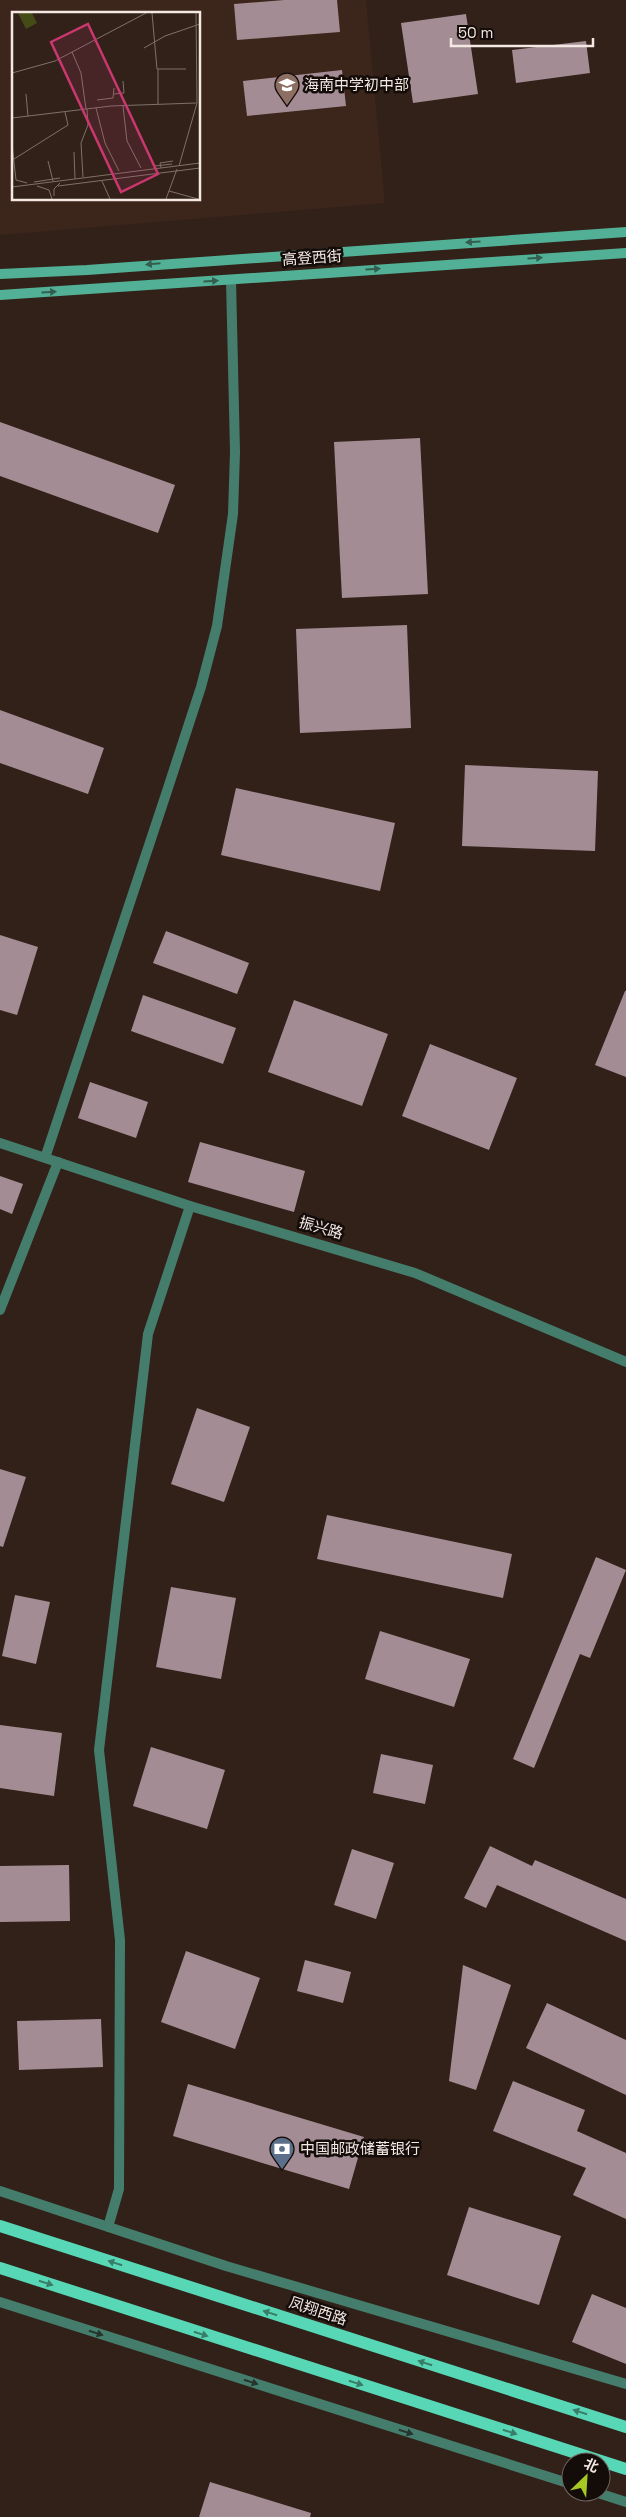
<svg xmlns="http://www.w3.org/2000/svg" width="626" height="2517" font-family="'Space Grotesk','Noto Sans SC',sans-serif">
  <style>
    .built { fill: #3c251a; fill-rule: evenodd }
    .building { fill: #a48c94 }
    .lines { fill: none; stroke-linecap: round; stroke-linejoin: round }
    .minor { stroke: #457d6d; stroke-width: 10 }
    .tertiary { stroke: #457d6d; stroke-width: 10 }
    .secondary { stroke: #51b095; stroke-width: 10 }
    .primary { stroke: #57d7b5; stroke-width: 12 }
    .oneway { fill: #325e4f }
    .oneway2 { fill: #397c68 }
    .oneway3 { fill: #25342c }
    .labels { text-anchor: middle; stroke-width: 5; stroke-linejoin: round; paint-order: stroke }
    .poi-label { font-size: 15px; fill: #f4e8e3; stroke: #140c09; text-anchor: start }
    .street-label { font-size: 15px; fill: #f4e8e3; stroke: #140c09 }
    .inset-road { fill: none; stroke: #7f716a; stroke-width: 1 }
    .view { fill: #ca376f; fill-opacity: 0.15; stroke: #ca376f; stroke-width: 2.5 }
    .inset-edge { fill: none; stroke: #f4e8e3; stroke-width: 2.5 }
  </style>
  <rect width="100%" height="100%" fill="#312119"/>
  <path class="built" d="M0,0H366L385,203L0,235ZM14,14H199V199H14Z"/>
  <path class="building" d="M284,0H337L340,32L237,40L234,4Z
    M466,14L478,94L413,103L401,23Z
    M586,41L590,73L516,83L512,50Z
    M342,70L346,106L247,116L243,81Z
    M0,422L175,485L158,533L0,476Z
    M420,438L428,594L342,598L334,442Z
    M407,625L411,728L300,733L296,629Z
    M0,710L104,748L88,794L0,763Z
    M465,765L598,771L595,851L462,846Z
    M236,788L395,823L380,891L221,855Z
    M166,931L249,963L237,994L153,963Z
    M0,935L38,947L17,1015L0,1010Z
    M625,991H626V1077L595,1065Z
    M143,995L236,1028L223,1064L131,1031Z
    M294,1000L388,1034L362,1106L268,1072Z
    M430,1044L517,1078L489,1150L402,1116Z
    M90,1082L148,1102L136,1138L78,1118Z
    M200,1142L305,1171L294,1212L188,1182Z
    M0,1176L23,1184L12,1214L0,1209Z
    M197,1408L250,1427L224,1502L171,1484Z
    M0,1469L26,1477L3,1547L0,1546Z
    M327,1515L512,1554L503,1598L317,1559Z
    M596,1557L626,1570L590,1658L580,1654L534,1768L513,1759Z
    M171,1587L236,1598L221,1679L156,1667Z
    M15,1595L50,1602L36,1664L2,1656Z
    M380,1631L470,1659L454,1707L365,1679Z
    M0,1725L62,1733L54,1796L0,1788Z
    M151,1747L225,1770L207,1829L133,1806Z
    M381,1754L433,1765L425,1804L373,1793Z
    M490,1846L532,1866L535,1860L626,1899V1941L497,1885L486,1908L464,1898Z
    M352,1849L394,1863L376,1919L334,1905Z
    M69,1865L70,1921L0,1922V1866Z
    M186,1951L260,1978L235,2049L161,2022Z
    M305,1960L351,1972L343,2003L297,1991Z
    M463,1965L511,1985L476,2090L449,2081Z
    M547,2003L626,2040V2095L526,2048Z
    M101,2019L103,2067L19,2070L17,2021Z
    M513,2081L585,2110L577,2131L626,2153V2219L573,2195L586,2168L493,2131Z
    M188,2084L364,2137L349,2189L173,2136Z
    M469,2207L561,2236L539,2305L447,2275Z
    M592,2294L626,2308V2364L572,2342Z
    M210,2482L311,2513L310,2517H199Z"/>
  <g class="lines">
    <path class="minor" d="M0,1310L58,1162
      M0,2191L226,2266L626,2384
      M108,2227L119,2189L120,1940L99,1750L148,1334L190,1206"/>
    <path class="tertiary" d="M0,1143L190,1206L415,1273L626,1362
      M45,1158L166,794L201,687L217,626L233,514L235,452L231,280
      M0,2302L571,2484
      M595,2492L626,2502"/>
    <path class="secondary" d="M0,274L87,270L626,232
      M0,295L626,253"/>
    <path class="primary" d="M0,2226L626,2427
      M0,2268L626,2469"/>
  </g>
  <defs><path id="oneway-solid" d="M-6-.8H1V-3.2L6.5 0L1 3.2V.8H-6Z" transform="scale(1.25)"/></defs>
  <g class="oneway">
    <use href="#oneway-solid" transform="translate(473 242) rotate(176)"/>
    <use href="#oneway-solid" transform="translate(535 258) rotate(-4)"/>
    <use href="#oneway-solid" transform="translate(153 264) rotate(175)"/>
    <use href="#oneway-solid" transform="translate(373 269) rotate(-4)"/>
    <use href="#oneway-solid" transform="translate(211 281) rotate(-4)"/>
    <use href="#oneway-solid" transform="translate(49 292) rotate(-3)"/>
  </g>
  <g class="oneway2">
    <use href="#oneway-solid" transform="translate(115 2263) rotate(-162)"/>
    <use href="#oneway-solid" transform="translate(46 2283) rotate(18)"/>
    <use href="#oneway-solid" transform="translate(270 2313) rotate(-162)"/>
    <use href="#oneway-solid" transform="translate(201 2334) rotate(18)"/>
    <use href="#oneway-solid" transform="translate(425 2363) rotate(-162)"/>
    <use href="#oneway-solid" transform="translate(356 2383) rotate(18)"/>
    <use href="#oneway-solid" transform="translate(580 2412) rotate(-162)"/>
    <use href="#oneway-solid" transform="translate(510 2432) rotate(18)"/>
  </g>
  <g class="oneway3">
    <use href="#oneway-solid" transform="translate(96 2333) rotate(18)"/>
    <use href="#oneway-solid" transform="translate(251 2382) rotate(18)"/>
    <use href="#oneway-solid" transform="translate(406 2432) rotate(18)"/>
  </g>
  <defs>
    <symbol id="school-pin" viewBox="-11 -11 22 30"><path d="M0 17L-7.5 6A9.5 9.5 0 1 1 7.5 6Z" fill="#8d6e63" stroke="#140c09"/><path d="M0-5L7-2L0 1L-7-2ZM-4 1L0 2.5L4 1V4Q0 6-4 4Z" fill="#fff"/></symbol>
    <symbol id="bank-pin" viewBox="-11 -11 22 30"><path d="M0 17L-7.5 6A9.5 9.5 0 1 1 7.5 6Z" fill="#5c6f8a" stroke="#140c09"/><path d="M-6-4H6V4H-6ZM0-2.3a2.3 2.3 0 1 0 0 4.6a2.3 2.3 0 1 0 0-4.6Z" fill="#fff"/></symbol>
  </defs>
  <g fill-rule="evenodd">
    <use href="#school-pin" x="273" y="71" width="28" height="38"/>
    <use href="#bank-pin" x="268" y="2135" width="28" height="38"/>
  </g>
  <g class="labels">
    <g class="poi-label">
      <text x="304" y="90">海南中学初中部</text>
      <text x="300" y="2154">中国邮政储蓄银行</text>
    </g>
    <g class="street-label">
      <text transform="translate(312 258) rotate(-4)" y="5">高登西街</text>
      <text transform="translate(321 1228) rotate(16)" y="5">振兴路</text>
      <text transform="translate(318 2311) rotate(18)" y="5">凤翔西路</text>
    </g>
  </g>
  <g transform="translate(12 12)">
    <rect width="188" height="188" fill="#312119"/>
    <path d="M6,1H20L25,11L14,17Z" fill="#454b16"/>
    <path class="inset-road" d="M140,1L145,57H174M132,36L153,24L188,12M60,40L69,61L74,97M146,57V92M0,61L43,49L134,1M14,82L16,104M102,82L112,81L111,69M85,88L101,86L102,76M111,94L115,129L129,156M84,96L93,131L107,159M0,106L99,94L184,91M0,133L4,168L15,171M62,140L63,167M2,147L56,113L53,100M36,149L41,169M143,154L160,152M167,154L185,91L184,1M149,156L148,151L161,149M71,165L69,131L76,113L75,97M90,169L98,187M22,170L48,166M25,174L37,178L40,187M46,174L188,156M0,175L188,151M157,179L186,187M42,184V177L48,171M154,187L165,157"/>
    <path class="view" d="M76,12L146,162L109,180L39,30Z"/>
    <rect width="188" height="188" class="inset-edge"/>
  </g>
  <g transform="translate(586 2477) rotate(25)"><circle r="24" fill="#140c09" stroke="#6e6460"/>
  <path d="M0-4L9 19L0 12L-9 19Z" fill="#a5c823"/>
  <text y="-8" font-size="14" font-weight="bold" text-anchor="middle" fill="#f4e8e3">北</text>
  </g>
  <path d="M451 38v8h142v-8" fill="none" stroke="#f4e8e3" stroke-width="2.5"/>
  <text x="458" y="38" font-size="15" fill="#f4e8e3" stroke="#140c09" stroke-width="4" paint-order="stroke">50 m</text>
</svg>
